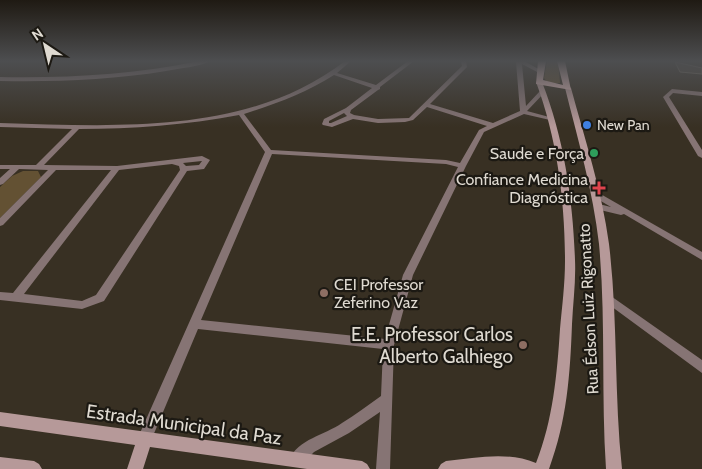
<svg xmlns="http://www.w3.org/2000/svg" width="702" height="469" font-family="Cabin,sans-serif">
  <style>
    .green { fill: #635133 }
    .building { fill: #4d4437; stroke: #807668 }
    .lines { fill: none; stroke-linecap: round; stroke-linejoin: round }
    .street { fill: #867474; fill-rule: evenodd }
    .secondary { fill: #b69999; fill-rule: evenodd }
    .primary { fill: #dbb6b6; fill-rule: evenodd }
    .shop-dot { fill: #3f7fe0; stroke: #1c1913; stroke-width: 2 }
    .leisure-dot { fill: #2e9e5b; stroke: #1c1913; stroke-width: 2 }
    .health-dot { fill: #e0444e; stroke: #1c1913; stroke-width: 2 }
    .education-dot { fill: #8d6e63; stroke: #1c1913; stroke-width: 2 }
    .labels { text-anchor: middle; stroke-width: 4.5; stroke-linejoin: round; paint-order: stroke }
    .far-poi-label { font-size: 14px; fill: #dfdad1; stroke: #1c1913; text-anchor: start }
    .poi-label { font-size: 16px; fill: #dfdad1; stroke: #1c1913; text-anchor: end }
    .street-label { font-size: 16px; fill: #dfdad1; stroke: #1c1913 }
    .near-poi-label { font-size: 19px; fill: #dfdad1; stroke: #1c1913; text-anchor: end }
    .near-street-label { font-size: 19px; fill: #dfdad1; stroke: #1c1913 }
  </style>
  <rect width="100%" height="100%" fill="#383023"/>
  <path class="green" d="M547,61H558L560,83H548L544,78Z
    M23,171H38L41,177L0,218V187L12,176Z"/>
  <path class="building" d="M675,62L702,68V74L680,72Z"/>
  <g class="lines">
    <path class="street" d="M199,61H211C198,67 181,68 166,71C111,80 56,82 0,81V77C67,78 133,75 199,61Z
      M345,61H351L337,73L376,85L408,61H414L380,87V89L378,90L351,110L350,113L354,115L378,119L409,118L462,66L461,61H466L467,67L430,104L493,123L520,111L516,62L524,61L544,72L539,73L522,64L526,106L540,91L545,92L527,111L553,118L550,120L524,114L484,132L466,166L413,275L394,345L390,469H376L380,412L349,433L314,452L301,465L296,467L291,465L289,460C298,439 325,435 342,423C355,415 368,405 381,396L383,349L198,329L150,443L145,444L140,443L139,438L140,433L265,152L239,115C186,125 133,129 79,129L44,165L117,166L202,156L210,160L204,169L187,171L104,301L82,309L0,300V292L13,293L111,170H56L3,225L0,226V218L48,170L19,169L3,184L0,185V178L10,169H0V165H36L72,129L0,127V123C115,126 248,136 345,61ZM334,75L372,88L346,108L324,119L322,124L323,125L332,127L353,119L378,123L405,122L413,120L427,107L487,126L479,130L460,163L446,160L271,150L244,114C275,104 306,93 334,75ZM344,113L347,116L331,123H329V121ZM272,154L446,164L458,167L403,275L385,339L201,320ZM202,161L199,165L186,166L183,163ZM172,164L179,166L180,170L96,295L82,301L24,294L119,170Z
      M672,89L702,92V96L673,93L669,97L702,150V158L698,156L663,97Z
      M597,192L702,252V260L624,214L621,215L596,209L595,207L599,204L611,207L594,197L593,195L594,193Z
      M608,294L702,360V373L604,301L603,298L604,295Z"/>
    <path class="secondary" d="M539,80L542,82C564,138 573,200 575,260C576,281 573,303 572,324C570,376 567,420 549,469H438L441,464L446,461C476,458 507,451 536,463C553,420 557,375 560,329C562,307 565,284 565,261C565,201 557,138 536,82Z
      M568,86L571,88C585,140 602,191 609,244C618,318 614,394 622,469H606C601,394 606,319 599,244C593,191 578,140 565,88Z
      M0,412L362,461L367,464L370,469H307L150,447L143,469H127L135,445L0,426Z
      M0,457L34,461L39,464L42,469H0Z"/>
    <path class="primary" d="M538,61H546L543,80L563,85L557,61H565L571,90L536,84Z"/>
  </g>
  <linearGradient id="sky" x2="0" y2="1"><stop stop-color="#1f1a13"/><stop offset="0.48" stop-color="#4d4e50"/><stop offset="1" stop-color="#4d4e50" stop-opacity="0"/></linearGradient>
  <rect width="702" height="127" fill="url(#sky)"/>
  <circle class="shop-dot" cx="587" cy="125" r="5"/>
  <circle class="leisure-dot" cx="594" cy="153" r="5"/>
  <path class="health-dot" d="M596.5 180.5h5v5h5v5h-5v5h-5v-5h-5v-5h5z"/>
  <g class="education-dot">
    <circle cx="324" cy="293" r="5"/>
    <circle cx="523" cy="345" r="5"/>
  </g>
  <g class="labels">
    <g class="far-poi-label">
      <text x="597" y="130">New Pan</text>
    </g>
    <g class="poi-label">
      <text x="584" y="159">Saude e Força</text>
      <text x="588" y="185">Confiance Medicina<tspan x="588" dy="18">Diagnóstica</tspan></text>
      <text x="334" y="290" text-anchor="start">CEI Professor<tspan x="334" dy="18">Zeferino Vaz</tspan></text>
    </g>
    <g class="street-label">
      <text transform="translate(588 309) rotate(-93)" y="6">Rua Édson Luiz Rigonatto</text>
    </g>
    <g class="near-poi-label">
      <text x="513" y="341">E.E. Professor Carlos<tspan x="513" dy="22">Alberto Galhiego</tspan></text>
    </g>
    <g class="near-street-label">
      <text transform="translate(184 424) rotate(8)" y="7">Estrada Municipal da Paz</text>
    </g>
  </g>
  <g transform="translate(45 45) rotate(325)" stroke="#1c1913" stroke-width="4" paint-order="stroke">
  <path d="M0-4L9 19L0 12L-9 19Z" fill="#dfdad1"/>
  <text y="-8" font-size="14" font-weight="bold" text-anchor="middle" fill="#dfdad1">N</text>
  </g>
</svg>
